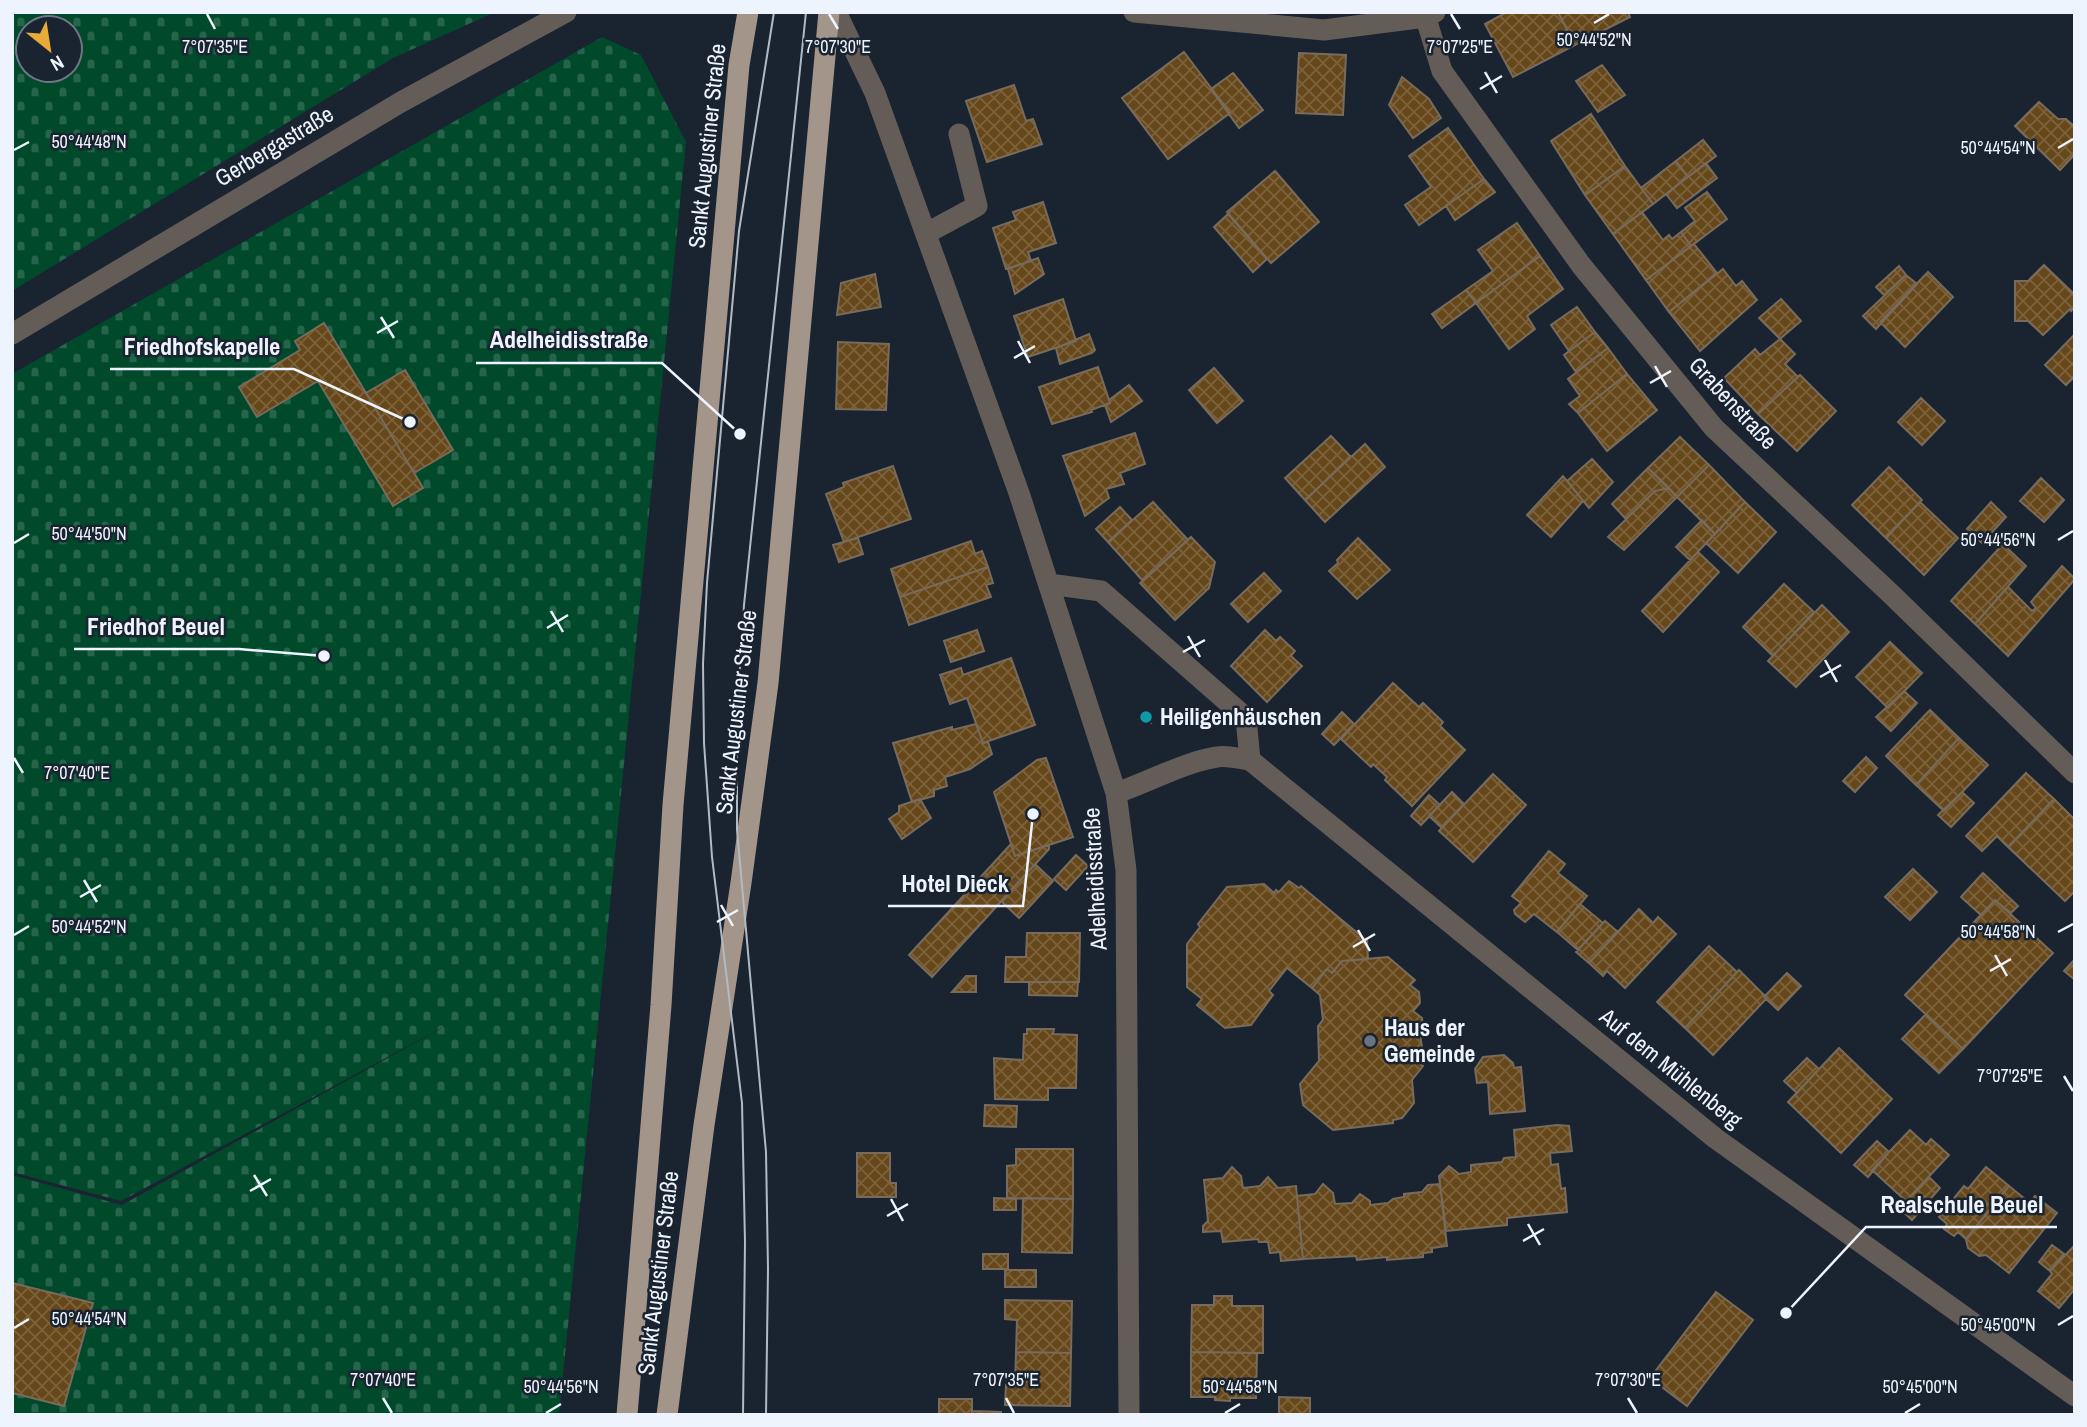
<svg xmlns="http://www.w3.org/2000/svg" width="2087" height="1427" font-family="'Archivo Narrow',sans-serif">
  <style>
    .cemetery { fill: url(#cemetery-stones); fill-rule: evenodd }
    .building { fill: url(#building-cross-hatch); stroke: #786b5b; stroke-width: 2 }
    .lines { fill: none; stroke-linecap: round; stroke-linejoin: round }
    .minor { stroke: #645c57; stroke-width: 21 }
    .major { stroke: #a4958a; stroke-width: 21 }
    .tram { stroke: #b2bac4; stroke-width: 2 }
    .ticks { fill: none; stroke: #edf4fd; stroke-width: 2.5 }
    .culture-dot { fill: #0f9aa8; stroke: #1a2431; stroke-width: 2.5 }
    .worship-dot { fill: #6b7280; stroke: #1a2431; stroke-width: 2.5 }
    .labels { text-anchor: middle; stroke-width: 5; stroke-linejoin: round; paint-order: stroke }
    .street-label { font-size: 23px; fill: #edf4fd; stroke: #1a2431 }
    .poi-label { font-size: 23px; font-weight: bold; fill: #edf4fd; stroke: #1a2431; text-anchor: start }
    .ticks-label { font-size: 18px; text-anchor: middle; fill: #edf4fd; stroke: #1a2431; stroke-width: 5; stroke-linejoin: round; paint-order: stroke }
    .leader { fill: none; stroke: #edf4fd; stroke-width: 2.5 }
    .callout-dot { fill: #edf4fd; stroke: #1a2431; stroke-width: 2.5 }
    .callout-label { font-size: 24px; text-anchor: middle; font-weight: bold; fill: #edf4fd; stroke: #1a2431; stroke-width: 5; stroke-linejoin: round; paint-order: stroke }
  </style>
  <defs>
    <pattern id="cemetery-stones" width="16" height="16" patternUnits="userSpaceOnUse" patternTransform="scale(1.75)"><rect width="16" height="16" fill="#00492b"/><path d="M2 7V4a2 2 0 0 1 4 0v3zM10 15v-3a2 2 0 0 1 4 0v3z" fill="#26644b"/></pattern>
    <pattern id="building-cross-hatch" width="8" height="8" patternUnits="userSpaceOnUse" patternTransform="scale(1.75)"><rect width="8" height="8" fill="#66471a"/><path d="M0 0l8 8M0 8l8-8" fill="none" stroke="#7c623c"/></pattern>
  </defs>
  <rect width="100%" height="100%" fill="#1a2431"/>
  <path class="cemetery" d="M12,12H495L393,58L12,291ZM28,28H70V70H28Z
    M602,37L641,55L686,142L559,1415H12V1175L122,1205L469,1013L121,1201L12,1172V374Z"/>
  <path class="building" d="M1507,12H1558L1575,45L1513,77L1485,24Z
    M1558,12H1628L1630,17L1575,45Z
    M1184,52L1230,113L1168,159L1122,98Z
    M1299,53L1346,55L1343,115L1296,113Z
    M1602,65L1625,95L1598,112L1576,81Z
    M1233,73L1263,110L1239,128L1211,89Z
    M1402,77L1429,99L1441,118L1413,138L1389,105Z
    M1014,85L1026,121L1033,119L1042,144L987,162L966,101Z
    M2039,102L2058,119H2066L2075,127V154L2060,170L2015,126Z
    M1591,114L1625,166L1585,195L1551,141Z
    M1448,128L1484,179L1419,225L1405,205L1431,187L1409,156Z
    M1703,140L1716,156L1688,177L1676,161Z
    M1676,161L1688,177L1653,204L1641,188Z
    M1706,163L1717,178L1677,208L1666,194Z
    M1625,166L1653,204L1613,234L1585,195Z
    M1275,171L1319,222L1271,263L1227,212Z
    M1484,179L1495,192L1455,220L1446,206Z
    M1707,192L1727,219L1691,246L1681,232L1695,221L1685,208Z
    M1043,202L1056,243L1028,252L1031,261L1006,269L993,228L1016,220L1013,212Z
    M1642,212L1663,240L1669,235L1672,239L1681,232L1691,246L1646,280L1613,234Z
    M1228,214L1267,259L1253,272L1214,227Z
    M1517,223L1540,256L1476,303L1466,290L1493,271L1478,250Z
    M1694,244L1717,273L1669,312L1646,280Z
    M1540,256L1563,289L1527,316L1535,329L1509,349L1476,303Z
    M1038,258L1044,274L1015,294L1008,269Z
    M2044,265L2075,295V307L2071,311L2070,309L2043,335L2028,321H2015V281H2028Z
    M1899,266L1906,275L1884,295L1876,287Z
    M1723,269L1736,286L1742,281L1757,300L1700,351L1669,312Z
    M1928,272L1953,297L1905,347L1880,322Z
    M875,274L881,307L837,315L841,283Z
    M1906,275L1917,284L1876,329L1863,316Z
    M1466,290L1476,303L1442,328L1432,314Z
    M1063,299L1076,341L1028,357L1014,316Z
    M1781,299L1801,321L1780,339L1759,318Z
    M1577,307L1595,332L1569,351L1551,325Z
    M324,323L423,488L393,506L318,381L257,417L239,387L300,350L295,341Z
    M1595,332L1608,348L1576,372L1564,355Z
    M1089,334L1095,350L1092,353L1060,364L1056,348Z
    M2075,334V376L2066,385L2045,365Z
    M1780,339L1795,354L1785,364L1798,377L1758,414L1724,378L1755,349L1760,355Z
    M838,342L889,344L886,410L836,409Z
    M1608,348L1627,374L1578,413L1569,404L1580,396L1568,379Z
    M1098,367L1110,403L1091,410L1092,412L1052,424L1039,387Z
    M1214,368L1243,401L1217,423L1189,390Z
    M405,370L453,450L414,473L366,393Z
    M1627,374L1657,410L1607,451L1578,413Z
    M1800,375L1836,411L1797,451L1758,414Z
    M1129,385L1142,401L1111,422L1105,405L1110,403L1109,400Z
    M1921,398L1945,421L1922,445L1898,422Z
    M1135,433L1145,464L1120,473L1124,484L1106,489L1109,498L1085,516L1063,456Z
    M1331,436L1351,457L1305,500L1285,478Z
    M1680,437L1709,465L1677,497L1648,468Z
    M1365,444L1385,467L1325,522L1305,500Z
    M1592,459L1613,482L1589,508L1567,481Z
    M1709,465L1745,502L1715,534L1677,497Z
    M893,466L911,519L844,542L826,494L844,487L843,483Z
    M1889,467L1922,500L1886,538L1852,505Z
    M1648,468L1669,488L1655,491L1626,519L1612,504Z
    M1563,476L1583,501L1551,537L1527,515Z
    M2041,478L2064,500L2044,522L2020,501Z
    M1669,488L1677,497L1624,550L1608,537L1655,491Z
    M1153,502L1188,540L1143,581L1108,542Z
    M1745,502L1776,532L1738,573L1706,543Z
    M1920,502L1958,538L1924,575L1886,538Z
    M1991,502L2006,517L1982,543L1967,529Z
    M1120,507L1132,520L1108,542L1096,529Z
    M1702,520L1715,534L1690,560L1676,547Z
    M1191,537L1215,562L1209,588L1175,620L1140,583Z
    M858,538L863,554L839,562L833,545Z
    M1358,538L1390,570L1357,599L1329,571L1338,563L1337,560Z
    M971,541L975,554L982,551L988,567L900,597L891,569Z
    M2003,544L2026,566L1975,624L1951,601Z
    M1698,552L1719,572L1663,632L1642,611Z
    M2062,566L2075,579L2008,656L1975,624L2008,587L2032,611L2036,608L2031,602Z
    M988,567L993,583L986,585L991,597L909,625L900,597Z
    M1264,573L1281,591L1248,622L1231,604Z
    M1784,584L1814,612L1773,656L1743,627Z
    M1822,605L1849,632L1796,687L1768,661Z
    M977,630L984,651L951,662L944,641Z
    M1265,630L1276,641L1280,637L1295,651L1291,656L1302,666L1267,702L1231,666Z
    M1890,642L1922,673L1888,708L1856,677Z
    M1011,658L1035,725L983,743L967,698L950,704L940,675L961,668L963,675Z
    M1393,683L1419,707L1423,703L1443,722L1440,726L1465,750L1412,806L1385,780L1387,777L1373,764L1371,767L1341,739Z
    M1904,691L1917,703L1891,731L1876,717Z
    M1930,710L1959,738L1916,785L1886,756Z
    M1142,712L1150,713L1152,718L1151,723L1139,719Z
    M1342,712L1354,724L1334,745L1322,734Z
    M976,724L983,743L988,742L992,754L970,769L945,777L947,786L934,790V796L912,802L893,743L952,727V730Z
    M1959,738L1988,765L1944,811L1916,785Z
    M1866,757L1877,768L1855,792L1843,781Z
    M1046,758L1073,837L1015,856L994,792L1037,760Z
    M2026,773L2054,799L2008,847L1997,836L1982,851L1966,836Z
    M1493,774L1526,805L1473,862L1439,831Z
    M1452,792L1464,804L1442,828L1429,816Z
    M1962,792L1974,803L1951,827L1938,815Z
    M1429,795L1440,805L1421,825L1411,816Z
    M920,799L931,818L902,839L889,819L899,812V806Z
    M2054,799L2075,820V891L2065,901L2008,847Z
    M1011,844L1015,856L1049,845V849L932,977L909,955Z
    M1549,851L1565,864L1558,873L1587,896L1557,932L1534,914L1525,922L1515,914L1514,910L1521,903L1512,896Z
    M1076,855L1088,866L1066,890L1054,879Z
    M1035,864L1053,881L1019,918L1001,901Z
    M1913,869L1937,892L1910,920L1885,897Z
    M1983,873L2018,906L2011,913L1995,900L1981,915L1961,897Z
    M1289,881L1299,888L1301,886L1367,941L1368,959L1342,961L1332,973L1327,969L1312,988L1287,968L1269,991L1273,995L1251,1025L1225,1028L1197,1005L1202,999L1187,987V944L1200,927L1198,924L1227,887L1264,884L1274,893L1276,890L1279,892Z
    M1995,900L2053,953L1963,1049L1905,995Z
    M1580,904L1603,923L1578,950L1557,932Z
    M1639,909L1653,923L1658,917L1676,934L1625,988L1607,971L1603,976L1589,963Z
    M1605,921L1618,932L1589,963L1576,952Z
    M1027,933H1080L1079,982H1005L1006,957H1026Z
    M1709,946L1737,972L1685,1028L1657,1002Z
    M1388,957L1415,980L1410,985L1419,992L1420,1003L1413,1011L1422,1018L1423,1027L1419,1028L1423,1054L1417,1061L1423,1066L1412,1080L1414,1103L1402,1118L1393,1120V1123L1333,1130L1303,1105L1300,1084L1319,1061L1318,1026L1323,1020L1320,995L1312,988L1327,969L1332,973L1342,961Z
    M2075,959V980L2064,971Z
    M1739,970L1765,996L1766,999L1713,1055L1685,1028Z
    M1787,973L1801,986L1778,1010L1764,997Z
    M966,976H976V992H952Z
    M1029,982H1078L1077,996L1029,995Z
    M1926,1014L1963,1049L1939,1073L1902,1039Z
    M1027,1029H1054L1053,1034L1077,1035L1076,1088H1048V1100L995,1099L994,1058L1023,1060L1024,1034H1027Z
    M1839,1048L1892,1099L1841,1153L1788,1102Z
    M1504,1055L1513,1063L1514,1068L1521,1067L1525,1111L1490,1114L1488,1082L1477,1083L1475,1069L1483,1057Z
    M1807,1058L1819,1069L1797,1093L1784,1081Z
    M985,1105L1017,1106L1016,1127L984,1126Z
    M1557,1125L1569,1126L1572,1151L1550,1153L1551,1165L1558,1164L1561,1189L1565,1188L1567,1212L1507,1218V1225L1446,1231L1439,1176L1449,1166L1459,1174L1471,1172V1165L1502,1162L1504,1158L1516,1157L1514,1130Z
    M1910,1130L1926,1145L1931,1139L1949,1155L1906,1201L1872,1170Z
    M1877,1141L1889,1152L1868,1177L1854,1165Z
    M1016,1149H1073V1199L1007,1198V1166L1016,1165Z
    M857,1153H890V1183H896V1197H857Z
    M1232,1167L1241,1176L1243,1188L1260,1186L1268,1177L1278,1188L1296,1186L1303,1259L1281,1261L1280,1252L1270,1253L1268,1242H1259L1258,1239L1223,1242L1221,1231L1203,1232V1226L1208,1221L1204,1180L1223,1178Z
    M1986,1167L2009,1186L1966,1239L1958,1232L1954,1236L1944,1229L1947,1224L1939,1217L1964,1186L1968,1189Z
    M1929,1177L1940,1188L1912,1220L1897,1206L1904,1199L1906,1201Z
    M1323,1184L1333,1193L1335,1204L1352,1203L1360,1194L1370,1201V1205L1388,1203L1393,1199L1404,1197V1194L1422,1192L1428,1185L1440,1184L1447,1246L1432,1248V1252L1423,1253V1257L1387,1260V1257L1357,1260L1356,1256L1303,1259L1297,1196L1315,1194Z
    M2009,1186L2030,1203L2035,1196L2057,1213L2009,1273L1986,1255L1979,1256L1968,1248L1966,1239Z
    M994,1198L1016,1199V1210H994Z
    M1023,1198L1073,1199L1072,1253L1022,1252Z
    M2052,1245L2064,1254L2050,1271L2039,1262Z
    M2075,1245V1292L2073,1291L2059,1308L2038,1291L2052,1274L2050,1271Z
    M983,1254H1008V1269H983Z
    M1005,1270H1036V1287H1005Z
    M12,1283L93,1303L64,1406L12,1393Z
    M1716,1292L1753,1320L1687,1406L1650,1378Z
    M1214,1296H1232V1306H1263V1353L1191,1352L1192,1305H1214Z
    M1005,1300L1072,1301L1071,1353L1016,1352L1017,1320L1005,1319Z
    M1016,1352L1071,1353L1070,1406L1005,1405L1006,1385H1015Z
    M1191,1352L1257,1353L1256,1398H1230V1401L1215,1400V1397H1191Z
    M1279,1397L1310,1398V1415H1279Z
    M939,1399H972V1415H939Z
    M972,1411L1001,1412V1415H972Z"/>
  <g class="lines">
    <path class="minor" d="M836,12L875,93L1019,493L1116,793L1126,870L1129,1415
      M1134,12L1324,30L1426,17L1435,12
      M1424,12L1442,71L1581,265L1714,428L1891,594L2075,773
      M927,233L977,206L959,134
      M12,334L401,102L566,12
      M1049,584L1101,591L1246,718L1250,760
      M1116,793C1149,782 1184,762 1217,757C1227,755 1240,759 1250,760L1715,1138L2075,1396"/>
    <path class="major" d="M627,1415L661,1005L673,805L739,65L748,12
      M667,1415L704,1125L741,883L768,683L829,12"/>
    <path class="tram" d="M743,1415L745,1242L742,1103L712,857L704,743L703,664L707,583L739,231L774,12
      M766,1415L768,1269L766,1152L737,830V712L744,605L806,12"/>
  </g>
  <path class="ticks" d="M207,14L215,29M829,14L838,29M1451,14L1460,29M1594,23L1609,14M1485,72L1497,93M1480,89L1502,76M2058,148L2073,139M14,150L29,142M381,317L394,338M377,333L398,321M1018,341L1030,363M1014,358L1035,346M1655,366L1667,387M1650,383L1671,371M2058,540L2073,531M14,543L29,534M551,611L563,632M547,628L568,615M1188,636L1200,657M1183,652L1205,640M1825,660L1837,682M1820,677L1841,665M14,758L23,773M84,880L97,902M80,897L101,885M721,905L733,926M717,922L738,910M1358,930L1370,951M2058,932L2073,924M14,935L29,926M1353,947L1375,934M1995,955L2007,976M1990,971L2011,959M2064,1076L2073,1091M254,1175L267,1196M250,1191L271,1179M891,1199L903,1221M887,1216L908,1204M1528,1224L1540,1245M1523,1241L1544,1229M2058,1325L2073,1316M14,1328L29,1319M383,1398L392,1413M1006,1398L1014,1413M1628,1398L1637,1413M546,1413L561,1404M1225,1413L1240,1404M1905,1413L1920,1404"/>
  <circle class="culture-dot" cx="1146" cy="717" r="7"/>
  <circle class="worship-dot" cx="1370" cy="1041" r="7"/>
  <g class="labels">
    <g class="street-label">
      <text transform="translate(274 146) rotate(-31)" y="8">Gerbergastraße</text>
      <text transform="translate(707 146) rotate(-84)" y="8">Sankt Augustiner Straße</text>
      <text transform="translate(1733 403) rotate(47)" y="8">Grabenstraße</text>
      <text transform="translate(736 712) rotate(-83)" y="8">Sankt Augustiner Straße</text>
      <text transform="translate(1095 879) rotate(-93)" y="8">Adelheidisstraße</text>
      <text transform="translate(1671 1068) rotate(39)" y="8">Auf dem Mühlenberg</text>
      <text transform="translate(658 1273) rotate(-83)" y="8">Sankt Augustiner Straße</text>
    </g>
    <g class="poi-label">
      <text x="1160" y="725">Heiligenhäuschen</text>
      <text x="1384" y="1036">Haus der<tspan x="1384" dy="26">Gemeinde</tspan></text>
    </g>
  </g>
  <g class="ticks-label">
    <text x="1594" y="46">50°44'52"N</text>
    <text x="1460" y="53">7°07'25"E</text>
    <text x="215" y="53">7°07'35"E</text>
    <text x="838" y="53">7°07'30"E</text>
    <text x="89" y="148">50°44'48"N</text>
    <text x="1998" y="154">50°44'54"N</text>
    <text x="89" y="540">50°44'50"N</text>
    <text x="1998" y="546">50°44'56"N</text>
    <text x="77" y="779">7°07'40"E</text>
    <text x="89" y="933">50°44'52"N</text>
    <text x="1998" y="938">50°44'58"N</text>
    <text x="2010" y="1082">7°07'25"E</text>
    <text x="89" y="1325">50°44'54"N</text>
    <text x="1998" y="1331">50°45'00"N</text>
    <text x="383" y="1386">7°07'40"E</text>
    <text x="1006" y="1386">7°07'35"E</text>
    <text x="1628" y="1386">7°07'30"E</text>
    <text x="561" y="1393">50°44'56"N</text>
    <text x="1240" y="1393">50°44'58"N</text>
    <text x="1920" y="1393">50°45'00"N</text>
  </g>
  <path class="leader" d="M740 434L662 363H476M410 422L294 369H110M324 656L239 649H74M1033 814L1023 906H888M1786 1313L1866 1227H2057"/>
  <g class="callout-dot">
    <circle cx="740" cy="434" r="7"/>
    <circle cx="410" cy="422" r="7"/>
    <circle cx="324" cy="656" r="7"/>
    <circle cx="1033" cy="814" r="7"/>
    <circle cx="1786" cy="1313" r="7"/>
  </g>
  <g class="callout-label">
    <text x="569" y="348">Adelheidisstraße</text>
    <text x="202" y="355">Friedhofskapelle</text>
    <text x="156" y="635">Friedhof Beuel</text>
    <text x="955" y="892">Hotel Dieck</text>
    <text x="1962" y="1213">Realschule Beuel</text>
  </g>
  <rect width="2087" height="1427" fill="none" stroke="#edf4fd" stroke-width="28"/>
  <g transform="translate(49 49) rotate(150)"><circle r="33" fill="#1a2431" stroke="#6e7783" stroke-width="2"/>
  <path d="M0-5L12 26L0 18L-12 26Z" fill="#e9ab38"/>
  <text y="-10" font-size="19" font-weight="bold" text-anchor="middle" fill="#edf4fd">N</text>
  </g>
</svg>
